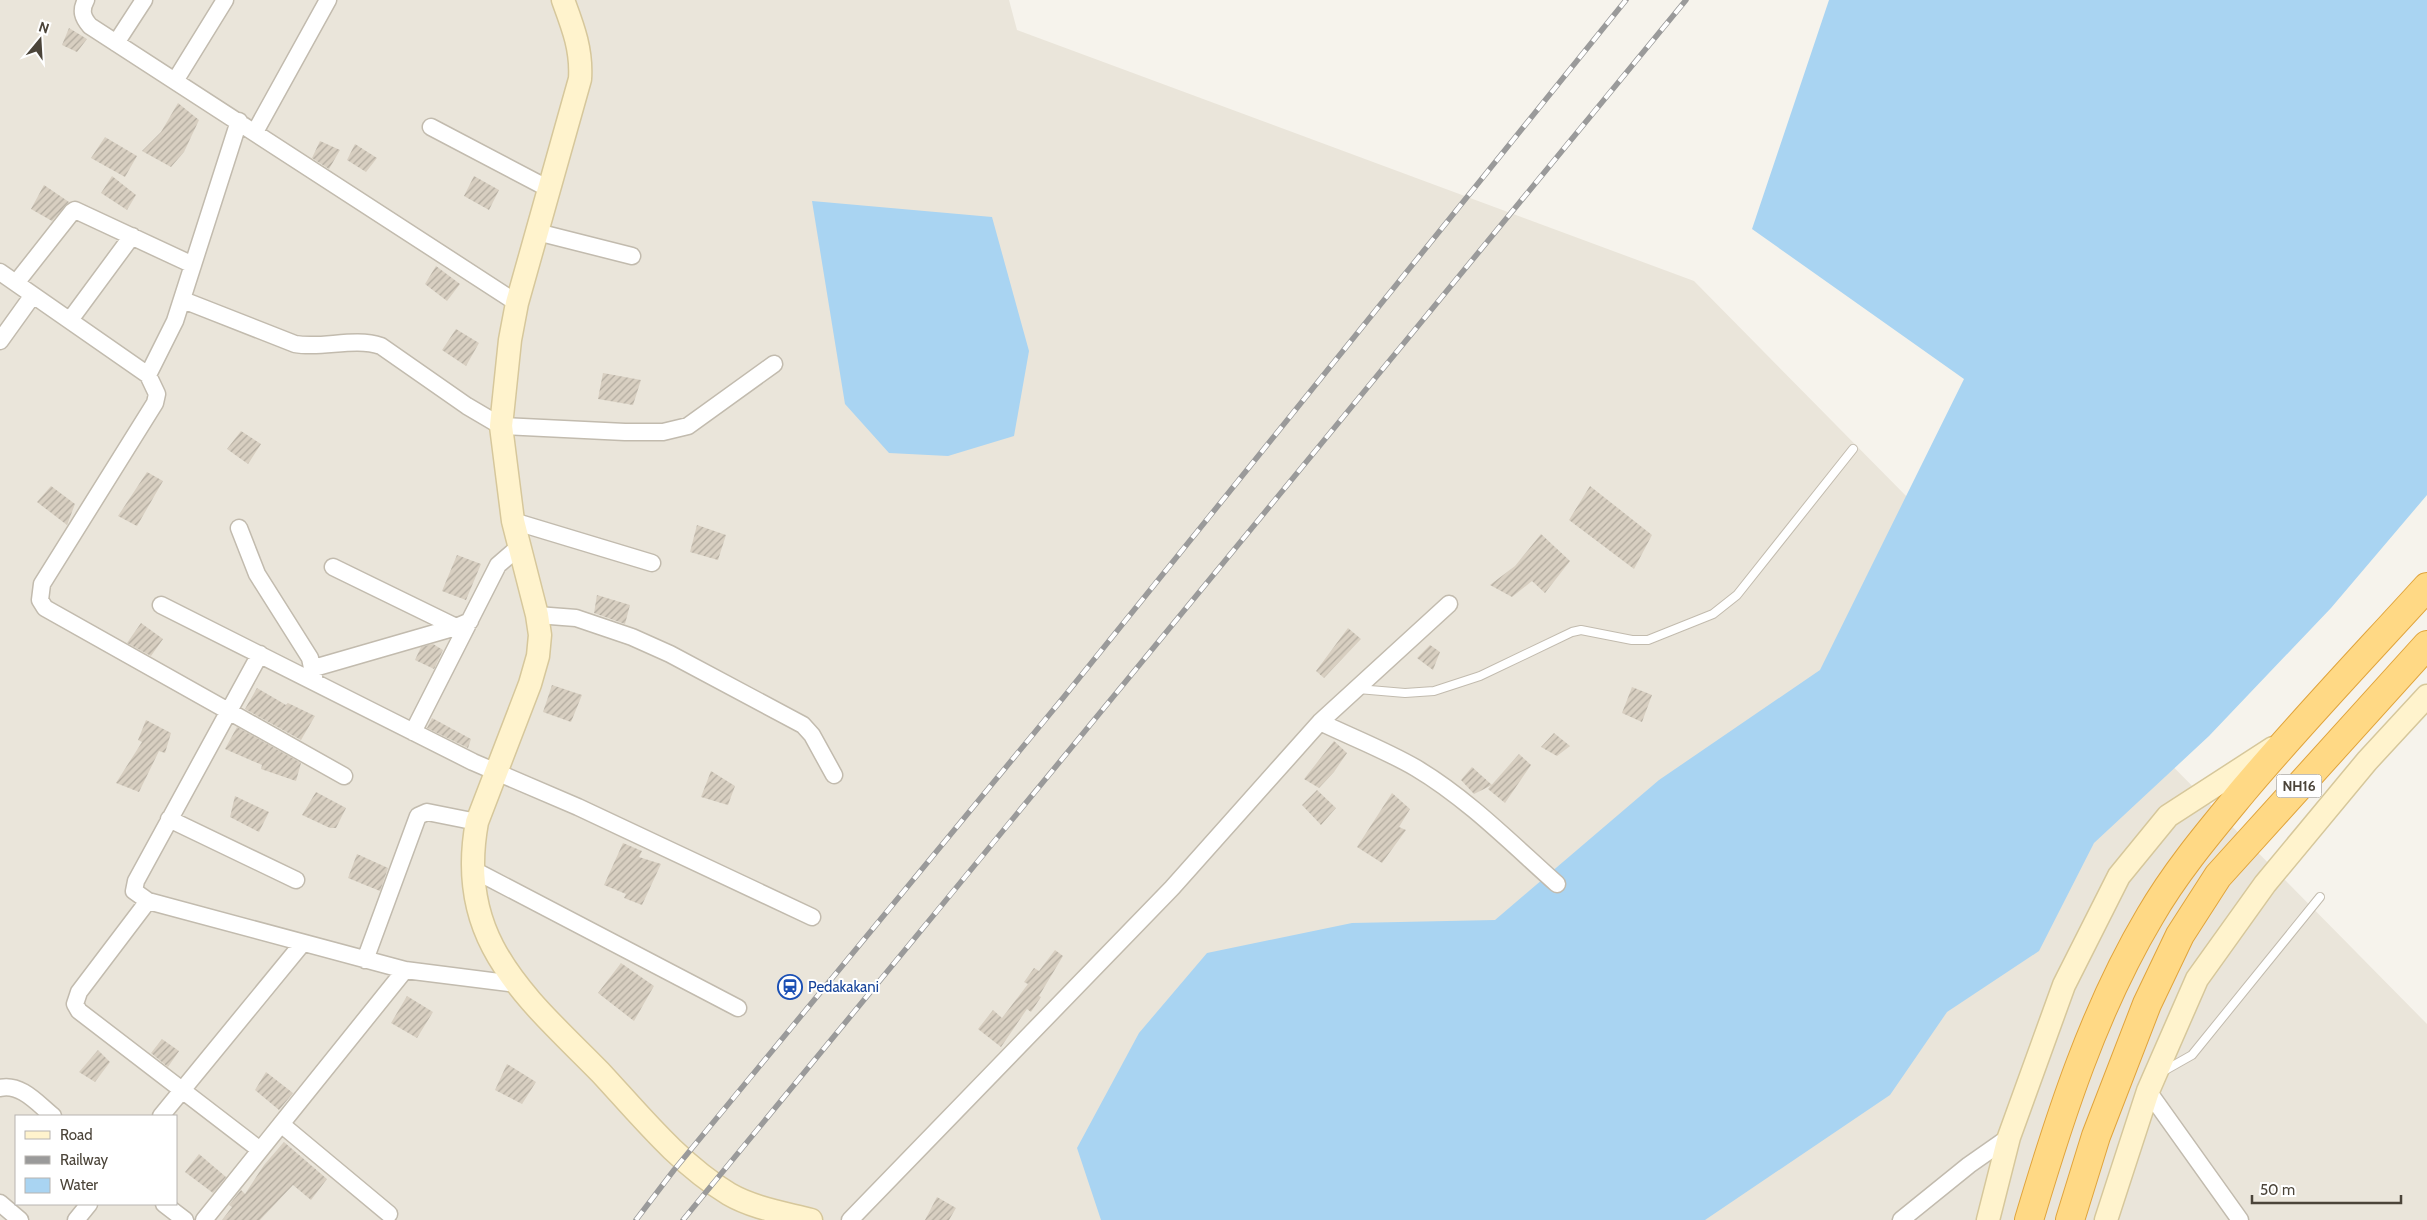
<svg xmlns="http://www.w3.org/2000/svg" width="2427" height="1220" font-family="Cabin,sans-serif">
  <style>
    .residential { fill: #eae5da; fill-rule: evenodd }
    .water { fill: #a9d4f2 }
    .building { fill: url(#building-hatch) }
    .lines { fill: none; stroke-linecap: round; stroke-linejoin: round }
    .service-casing { stroke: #c2bbae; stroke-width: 10 }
    .minor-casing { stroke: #c2bbae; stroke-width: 19 }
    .secondary-casing { stroke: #d6c79b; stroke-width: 25 }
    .trunk-casing { stroke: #e0a43c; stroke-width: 30 }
    .service { stroke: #fff; stroke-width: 8 }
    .minor { stroke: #fff; stroke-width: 16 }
    .secondary { stroke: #fff3cd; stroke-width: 22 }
    .trunk { stroke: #ffd985; stroke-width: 28 }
    .rail-casing { stroke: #9a9a9a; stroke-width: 5.5 }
    .rail { stroke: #fff; stroke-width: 4; stroke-dasharray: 11; stroke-linecap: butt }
    .labels { text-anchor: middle; stroke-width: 4; stroke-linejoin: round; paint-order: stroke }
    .shield { fill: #fff; stroke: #817c74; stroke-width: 1 }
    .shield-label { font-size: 14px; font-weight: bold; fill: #4b4439 }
    .transit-label { font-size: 15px; fill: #164399; stroke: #fff; text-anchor: start }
  </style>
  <defs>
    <pattern id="building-hatch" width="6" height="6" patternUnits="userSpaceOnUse" patternTransform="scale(1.25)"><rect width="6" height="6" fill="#d8cfc1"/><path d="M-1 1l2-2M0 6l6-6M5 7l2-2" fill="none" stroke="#b1aa9e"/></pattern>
  </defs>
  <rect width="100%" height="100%" fill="#f6f3ec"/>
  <path class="residential" d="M0,0H1009L1017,30L1694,281L2427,1024V1220H0ZM16,1116H176V1204H16Z"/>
  <path class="water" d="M1829,0H2427V495L2331,608L2209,736L2094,843L2039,951L1947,1012L1890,1095L1705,1220H1101L1077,1148L1139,1033L1207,953L1352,923L1495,920L1659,780L1820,670L1964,379L1752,229Z
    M812,201L992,217L1029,351L1014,436L948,456L889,453L845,404Z"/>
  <path class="building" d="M69,28L87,39L77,52L62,45Z
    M178,103L199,120L184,152L171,167L142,151L161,132Z
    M105,137L137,156L125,177L91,158Z
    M320,141L340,150L329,169L312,158Z
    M355,144L377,158L366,172L347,160Z
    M112,176L136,195L127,210L101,193Z
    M474,176L499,190L489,210L464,196Z
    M44,185L69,202L52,221L31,209Z
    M436,266L460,284L447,301L425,284Z
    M456,329L479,343L466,366L442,350Z
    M603,373L641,380L633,405L598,399Z
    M241,431L261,444L248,464L227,449Z
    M147,472L163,481L137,526L118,516Z
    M51,486L75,504L67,525L37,502Z
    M1590,486L1652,535L1634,569L1569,520Z
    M697,525L726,535L718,560L690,552Z
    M1541,534L1570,561L1545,593L1532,581L1512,597L1490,585L1515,566Z
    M457,555L481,564L466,600L442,591Z
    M597,595L630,605L625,624L594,613Z
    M141,623L163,639L151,656L127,643Z
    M1348,628L1361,639L1324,678L1316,671Z
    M433,644L443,650L434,669L415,660L421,647Z
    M1430,645L1440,652L1433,670L1417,658Z
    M552,685L582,695L571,722L543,712Z
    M1632,687L1652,695L1642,722L1622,713Z
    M257,688L286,705L288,703L315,716L301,740L245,709Z
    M432,718L471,739L468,748L427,728Z
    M146,720L171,733L165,753L159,751L139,792L116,783L142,742L138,740Z
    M237,727L301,763L296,781L261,769L262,765L225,749Z
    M1554,733L1570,746L1557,756L1541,747Z
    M1334,741L1347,753L1334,772L1319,788L1304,779Z
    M1519,754L1531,765L1505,803L1488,789Z
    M1472,767L1492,785L1474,794L1461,780Z
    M711,771L735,786L728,805L701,797Z
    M1317,790L1336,808L1321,825L1302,805Z
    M316,792L346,808L336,828H330L302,815Z
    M1392,793L1410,809L1399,827L1406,830L1382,863L1357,847Z
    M235,796L269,812L259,832L230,817Z
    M623,843L642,851L639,857L661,864L642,905L624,898L626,894L604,885Z
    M357,854L388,868L380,891L348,878Z
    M1055,950L1063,956L1039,996L1041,997L1031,1012L1027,1009L1001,1047L978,1029L993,1010L1002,1018L1028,984L1024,982L1034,968L1039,971Z
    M621,963L654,986L634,1021L598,993Z
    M407,996L433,1012L417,1038L391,1023Z
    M162,1039L179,1051L168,1067L151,1053Z
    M98,1050L110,1062L95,1082L79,1072Z
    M507,1064L536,1082L522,1104L495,1090Z
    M266,1072L293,1093L279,1110L255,1090Z
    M284,1142L327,1179L311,1200L293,1185L260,1220H222L232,1207L229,1205L241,1190L245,1194L264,1165Z
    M199,1154L226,1177L213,1193L185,1172Z
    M937,1197L956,1208L949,1220H925Z"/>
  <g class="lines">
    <defs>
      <path id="service" d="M1358,689L1405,693L1434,691L1480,676L1572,632L1581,630L1632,640H1648L1713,614L1737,595L1853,449
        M2162,1072L2192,1055L2320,897"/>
      <path id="minor" d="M86,0C80,11 83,18 90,26L517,303
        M116,43L144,0
        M175,81L225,0
        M431,127L549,189
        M255,132L328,0
        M537,232L632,256
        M0,272L148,375L157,394L155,403L42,584L40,600L45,608L344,776
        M16,283L72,212L75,210L193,265
        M183,300L295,344C323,349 354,337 381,346L467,406L501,426L625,432H663L688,426L774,364
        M70,320L132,236
        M0,341L33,295
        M148,375L175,321L239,121
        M513,521L652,563
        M239,528L257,574L310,658L315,682
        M333,567L456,627
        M161,605L473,762L578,807L812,917
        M537,615L576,618L632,637L670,654L803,725L812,735L834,775
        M260,654L136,881L134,891L148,901L405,970L516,984
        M314,668L456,627L470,621
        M1320,722C1351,737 1385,750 1416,768C1468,799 1512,844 1557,884
        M413,732L498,565L520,546
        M169,819L296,880
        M472,869L738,1008
        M148,901L79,992L75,1004L79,1011L260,1150
        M365,960L418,816L427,812L477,822
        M0,1088C21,1083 38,1104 53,1116
        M2148,1091L2240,1220
        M161,1116L302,944
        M281,1124L389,1214
        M0,1203L20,1220
        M164,1204L185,1220
        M76,1220L89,1204
        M204,1220L405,970
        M850,1220L1172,888L1320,722L1449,604
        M1901,1220L1969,1165L2009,1137"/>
      <path id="secondary" d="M563,0C573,27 582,50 580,79L517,303L510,340L501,426L513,521L537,615L540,635L538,656L530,684L477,822C469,865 472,907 493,947C518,995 562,1033 600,1072C640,1115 678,1163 729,1194C753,1208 784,1213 811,1220
        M1988,1220L2009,1137L2064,985L2119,876L2168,816L2273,748
        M2106,1220L2148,1091L2197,979L2265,884L2367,761L2427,696"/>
      <path id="trunk" d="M2029,1220C2060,1116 2094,1010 2150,916C2176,871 2210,831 2243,791C2302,721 2365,655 2427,587
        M2070,1220L2096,1136L2147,1004L2180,935L2218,876L2427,645"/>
    </defs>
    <use href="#service" class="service-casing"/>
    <use href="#minor" class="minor-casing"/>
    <use href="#secondary" class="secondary-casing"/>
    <use href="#trunk" class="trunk-casing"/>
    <use href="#service" class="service"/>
    <use href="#minor" class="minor"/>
    <use href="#secondary" class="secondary"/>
    <use href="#trunk" class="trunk"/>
    <defs>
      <path id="rail" d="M636,1220L674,1170L1063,698L1626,0
        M683,1220L1686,0"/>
    </defs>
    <use href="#rail" class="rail-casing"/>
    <use href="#rail" class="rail"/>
  </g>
  <defs>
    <symbol id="station-ring" viewBox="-11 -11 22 22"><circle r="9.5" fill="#fff" stroke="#1a4fb4" stroke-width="1.5"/><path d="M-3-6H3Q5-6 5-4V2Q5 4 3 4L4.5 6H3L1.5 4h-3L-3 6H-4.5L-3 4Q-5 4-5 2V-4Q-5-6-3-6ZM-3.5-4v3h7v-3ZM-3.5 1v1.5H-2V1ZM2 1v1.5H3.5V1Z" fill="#1a4fb4"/></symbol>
  </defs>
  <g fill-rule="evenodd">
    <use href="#station-ring" x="776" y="973" width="28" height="28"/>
  </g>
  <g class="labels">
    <rect class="shield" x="2276.5" y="774.5" width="45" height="23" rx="4"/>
    <g class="shield-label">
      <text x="2299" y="791">NH16</text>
    </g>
    <g class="transit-label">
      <text x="808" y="992">Pedakakani</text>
    </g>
  </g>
  <rect x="15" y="1115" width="162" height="90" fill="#ffffff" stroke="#b7b4b0"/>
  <rect x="25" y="1131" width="25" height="8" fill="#fff3cd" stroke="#b7b4b0"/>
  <text x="60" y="1140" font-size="15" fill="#4b4439">Road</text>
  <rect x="25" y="1156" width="25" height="8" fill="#9a9a9a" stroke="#b7b4b0"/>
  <text x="60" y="1165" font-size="15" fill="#4b4439">Railway</text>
  <rect x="25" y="1178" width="25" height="15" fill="#a9d4f2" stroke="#b7b4b0"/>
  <text x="60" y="1190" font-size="15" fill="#4b4439">Water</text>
  <g transform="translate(40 40) rotate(18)" stroke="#ffffff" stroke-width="4" paint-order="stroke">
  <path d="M0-4L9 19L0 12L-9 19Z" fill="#4b4439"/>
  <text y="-8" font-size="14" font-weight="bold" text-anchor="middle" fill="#4b4439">N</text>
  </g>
  <path d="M2252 1195v8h149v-8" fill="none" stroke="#4b4439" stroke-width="2.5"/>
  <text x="2260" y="1195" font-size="15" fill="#4b4439" stroke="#ffffff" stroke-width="4" paint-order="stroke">50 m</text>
</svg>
